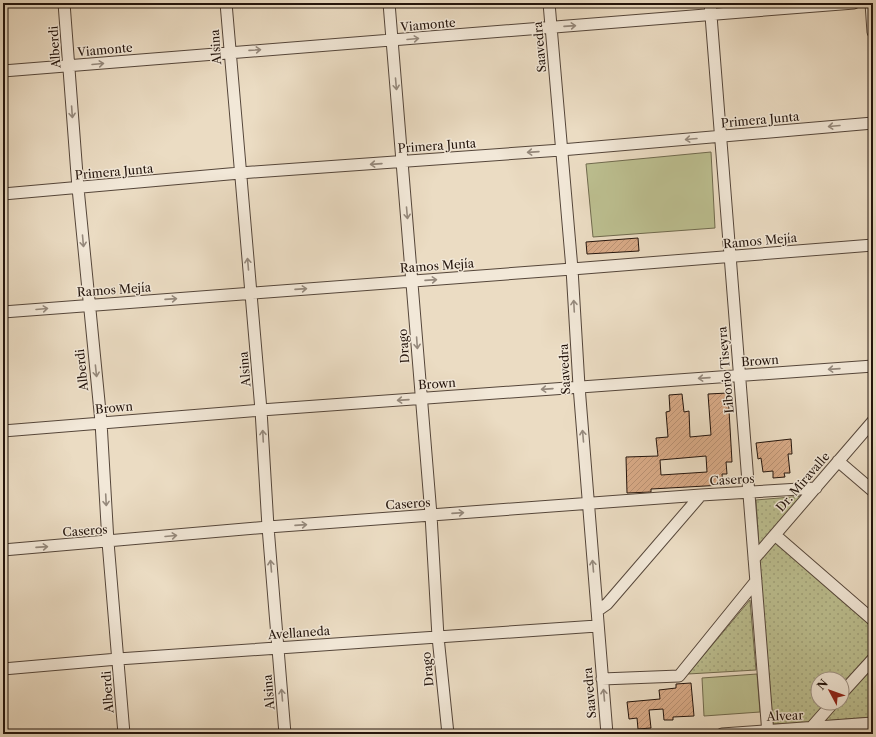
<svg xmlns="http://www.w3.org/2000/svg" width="876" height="737" font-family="'Libre Caslon Text',serif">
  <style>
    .grass { fill: url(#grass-dots); stroke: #706a4e }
    .pitch { fill: #bcbf90; stroke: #706a4e }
    .building { fill: url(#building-hatch); stroke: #23140c; fill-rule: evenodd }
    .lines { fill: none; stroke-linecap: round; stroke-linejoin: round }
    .minor-casing { stroke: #55463a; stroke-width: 13 }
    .minor { stroke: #f2e8d8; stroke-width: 11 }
    .oneway { stroke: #95897c }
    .labels { text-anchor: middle; stroke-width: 3; stroke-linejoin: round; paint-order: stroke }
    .street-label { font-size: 12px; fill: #23140c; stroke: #f2e8d8 }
  </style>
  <defs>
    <pattern id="grass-dots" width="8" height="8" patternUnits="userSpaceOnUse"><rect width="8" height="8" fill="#bcbf90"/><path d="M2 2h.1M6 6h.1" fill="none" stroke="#a1a37b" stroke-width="1.8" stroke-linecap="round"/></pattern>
    <pattern id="building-hatch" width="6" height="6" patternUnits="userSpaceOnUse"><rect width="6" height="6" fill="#d8aa87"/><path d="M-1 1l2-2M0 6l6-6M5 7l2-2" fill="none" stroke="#b99173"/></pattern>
  </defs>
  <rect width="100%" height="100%" fill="#ebdcc3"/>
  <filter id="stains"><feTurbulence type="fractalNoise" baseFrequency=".005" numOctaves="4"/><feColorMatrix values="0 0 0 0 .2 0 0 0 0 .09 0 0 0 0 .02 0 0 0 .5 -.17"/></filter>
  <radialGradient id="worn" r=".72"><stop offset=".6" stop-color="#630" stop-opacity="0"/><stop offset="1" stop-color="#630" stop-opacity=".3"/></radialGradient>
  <path class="grass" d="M803,496L759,547L756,500Z
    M776,542L873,626V650L842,685V679H818V703H826L808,723L773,724L759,560Z
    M750,600L756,670L688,674Z
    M873,665V717L824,721L840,703H842V700Z"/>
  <path class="pitch" d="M711,152L715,228L593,237L586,164Z
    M757,674L760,712L704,716L702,678Z"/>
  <path class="building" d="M638,238L639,251L587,254L586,242Z
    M728,393L732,462H726L727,474H722L723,485L651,489V492L627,493L626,457L658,456L656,438L668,437L666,412L670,411L669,395L682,394L684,412L689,411L690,437L711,435L708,394ZM706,456L707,472L661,475L660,460Z
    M791,439L792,454H788L790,473H784L785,477L773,478V471L763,472L761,458L758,459L756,443Z
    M691,683L694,716L673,717V720H664L663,709L649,710L651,728L638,729L637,718L629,719L627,702L660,699L659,690L676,688V684Z"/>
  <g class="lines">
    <defs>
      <path id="minor" d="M64,3L78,188L101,422L108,542L124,734
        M226,3L261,410L268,527L285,734
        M389,3L431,515L438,637L448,734
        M549,3L572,269L579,386L607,734
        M710,3L768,734
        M871,3L873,32
        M3,71L854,3
        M3,194L240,173L561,150L873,123
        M3,312L572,269L873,245
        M3,431L261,410L873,366
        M838,461L873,491
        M775,535L873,620
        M3,550L268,527L701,495L816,488
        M754,559L873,421
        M597,611L607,604L701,495
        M3,669L118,659L597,626
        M602,679L679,676L756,581
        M842,693L873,659
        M810,729L833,703
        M722,734L873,723"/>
    </defs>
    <use href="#minor" class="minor-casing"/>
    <use href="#minor" class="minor"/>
  </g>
  <defs><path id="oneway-shaft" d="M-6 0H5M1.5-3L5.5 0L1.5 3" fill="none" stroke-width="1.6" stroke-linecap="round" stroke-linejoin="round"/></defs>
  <g class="oneway">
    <use href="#oneway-shaft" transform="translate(570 26) rotate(-4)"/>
    <use href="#oneway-shaft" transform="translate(413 39) rotate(-5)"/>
    <use href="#oneway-shaft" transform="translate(255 50) rotate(-4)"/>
    <use href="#oneway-shaft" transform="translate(98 64) rotate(-5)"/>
    <use href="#oneway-shaft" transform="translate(396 84) rotate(85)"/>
    <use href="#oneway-shaft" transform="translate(72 112) rotate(86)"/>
    <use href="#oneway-shaft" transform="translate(834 126) rotate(175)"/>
    <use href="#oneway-shaft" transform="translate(691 139) rotate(175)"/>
    <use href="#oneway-shaft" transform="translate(533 152) rotate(176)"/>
    <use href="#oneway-shaft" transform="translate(376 164) rotate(176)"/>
    <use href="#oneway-shaft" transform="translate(407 213) rotate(85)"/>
    <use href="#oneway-shaft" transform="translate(83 241) rotate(85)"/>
    <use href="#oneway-shaft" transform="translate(248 264) rotate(-95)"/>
    <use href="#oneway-shaft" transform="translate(431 280) rotate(-4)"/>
    <use href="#oneway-shaft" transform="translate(301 289) rotate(-4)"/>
    <use href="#oneway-shaft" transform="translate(171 299) rotate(-4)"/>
    <use href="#oneway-shaft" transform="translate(574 306) rotate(-93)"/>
    <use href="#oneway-shaft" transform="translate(42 309) rotate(-5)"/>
    <use href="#oneway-shaft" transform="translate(417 343) rotate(86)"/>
    <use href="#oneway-shaft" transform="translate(834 369) rotate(176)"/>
    <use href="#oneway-shaft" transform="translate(96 371) rotate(84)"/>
    <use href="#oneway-shaft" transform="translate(704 378) rotate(176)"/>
    <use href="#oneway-shaft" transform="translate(547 389) rotate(176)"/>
    <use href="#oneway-shaft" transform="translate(403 400) rotate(176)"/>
    <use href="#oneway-shaft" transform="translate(263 436) rotate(-93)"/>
    <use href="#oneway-shaft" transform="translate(583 436) rotate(-95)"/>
    <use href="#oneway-shaft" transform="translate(106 500) rotate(87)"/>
    <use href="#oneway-shaft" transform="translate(458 513) rotate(-4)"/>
    <use href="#oneway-shaft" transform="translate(301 525) rotate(-4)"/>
    <use href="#oneway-shaft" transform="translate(171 536) rotate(-5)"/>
    <use href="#oneway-shaft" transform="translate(42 547) rotate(-4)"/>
    <use href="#oneway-shaft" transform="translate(271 566) rotate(-95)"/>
    <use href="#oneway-shaft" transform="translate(593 566) rotate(-95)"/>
    <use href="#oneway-shaft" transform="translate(282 695) rotate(-95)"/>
    <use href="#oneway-shaft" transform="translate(604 695) rotate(-95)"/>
  </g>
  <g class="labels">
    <g class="street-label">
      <text transform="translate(428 25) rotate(-5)" y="4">Viamonte</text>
      <text transform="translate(55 47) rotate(-94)" y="4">Alberdi</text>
      <text transform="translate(216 47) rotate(-94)" y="4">Alsina</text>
      <text transform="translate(540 47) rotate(-95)" y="4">Saavedra</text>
      <text transform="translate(105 50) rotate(-5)" y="4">Viamonte</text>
      <text transform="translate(760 120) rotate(-5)" y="4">Primera Junta</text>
      <text transform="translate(437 146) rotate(-4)" y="4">Primera Junta</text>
      <text transform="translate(114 172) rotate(-5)" y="4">Primera Junta</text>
      <text transform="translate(760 241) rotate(-5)" y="4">Ramos Mejía</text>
      <text transform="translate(437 266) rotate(-4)" y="4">Ramos Mejía</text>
      <text transform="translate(114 290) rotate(-4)" y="4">Ramos Mejía</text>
      <text transform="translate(404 346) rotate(-94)" y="4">Drago</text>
      <text transform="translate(760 361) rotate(-4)" y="4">Brown</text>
      <text transform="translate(245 369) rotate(-95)" y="4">Alsina</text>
      <text transform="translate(565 369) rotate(-93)" y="4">Saavedra</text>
      <text transform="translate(82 370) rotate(-96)" y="4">Alberdi</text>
      <text transform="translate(726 370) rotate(-95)" y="4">Liborio Tiseyra</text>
      <text transform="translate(437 384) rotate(-4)" y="4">Brown</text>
      <text transform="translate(114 408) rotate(-5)" y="4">Brown</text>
      <text transform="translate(732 480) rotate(-3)" y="4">Caseros</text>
      <text transform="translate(803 482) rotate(-49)" y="4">Dr. Miravalle</text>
      <text transform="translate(408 504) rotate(-4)" y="4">Caseros</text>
      <text transform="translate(85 531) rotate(-4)" y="4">Caseros</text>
      <text transform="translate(299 633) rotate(-4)" y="4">Avellaneda</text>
      <text transform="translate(428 669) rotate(-95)" y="4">Drago</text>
      <text transform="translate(108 692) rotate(-94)" y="4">Alberdi</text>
      <text transform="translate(269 692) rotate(-95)" y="4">Alsina</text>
      <text transform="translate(590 693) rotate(-95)" y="4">Saavedra</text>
      <text transform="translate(785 716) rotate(-2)" y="4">Alvear</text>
    </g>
  </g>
  <rect width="876" height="737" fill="none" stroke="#ebdcc3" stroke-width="16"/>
  <rect x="4" y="4" width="868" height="729" fill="none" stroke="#23140c" stroke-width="2"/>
  <rect x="8" y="8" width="860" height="721" fill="none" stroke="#23140c"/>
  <g transform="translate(830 691) rotate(311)"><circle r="19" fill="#f2e8d8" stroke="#9f9386"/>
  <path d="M0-3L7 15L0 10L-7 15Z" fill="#8f2418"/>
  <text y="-6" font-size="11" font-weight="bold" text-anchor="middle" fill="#23140c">N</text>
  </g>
  <rect width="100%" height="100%" filter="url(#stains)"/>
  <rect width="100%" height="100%" fill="url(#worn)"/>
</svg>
